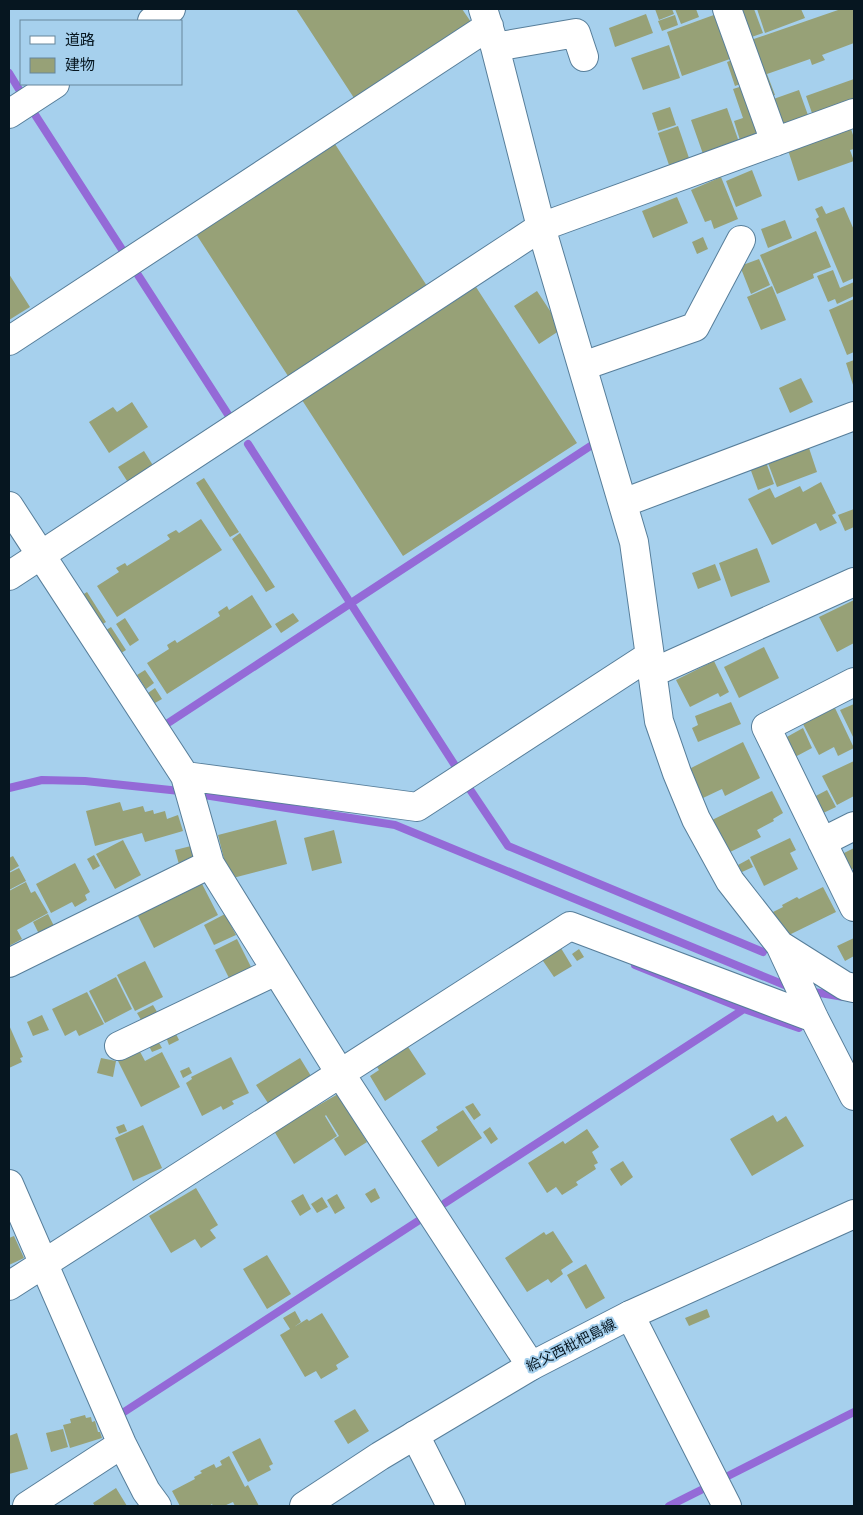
<svg xmlns="http://www.w3.org/2000/svg" width="863" height="1515" font-family="'Source Sans 3','Noto Sans JP',sans-serif">
  <style>
    .lines { fill: none; stroke-linecap: round; stroke-linejoin: round }
    .stream { stroke: #946ad7; stroke-width: 8 }
    .building { fill: #97a177 }
    .minor-casing { stroke: #577e9a; stroke-width: 30 }
    .major-casing { stroke: #577e9a; stroke-width: 30 }
    .minor { stroke: #fff; stroke-width: 28 }
    .major { stroke: #fff; stroke-width: 28 }
    .labels { text-anchor: middle; stroke-width: 4; stroke-linejoin: round; paint-order: stroke }
    .street-label { font-size: 14px; fill: #061620; stroke: #a6d0ed }
  </style>
  <rect width="100%" height="100%" fill="#a6d0ed"/>
  <g class="lines">
    <path class="stream" d="M9,73L20,91
      M32,110L123,251
      M138,275L229,416
      M248,444L456,767
      M165,725L592,445
      M467,785L508,846L763,952
      M9,788L42,780L85,781L180,791
      M204,795L395,825L787,986
      M635,965L744,1009L799,1028
      M814,992L844,997
      M445,1203L744,1009
      M124,1412L418,1221
      M726,1477L854,1412
      M669,1506L701,1490"/>
  </g>
  <path class="building" d="M296,9H462L471,22L354,98Z
    M655,9H672L674,14L659,20Z
    M675,9H696L699,17L681,24Z
    M735,9H754L763,33L746,39Z
    M757,9H801L805,18L765,33Z
    M841,9H854L853,18L854,43L822,55L825,60L812,65L810,59L767,74L775,95L765,98L745,42Z
    M722,12L734,45L726,47L730,59L682,76L667,32Z
    M646,14L653,33L615,47L609,28Z
    M675,15L678,25L662,31L658,21Z
    M669,45L680,78L643,90L631,58Z
    M740,57L748,81L735,86L727,62Z
    M854,79V101L813,116L806,96Z
    M749,84L765,131L740,140L734,121L743,118L733,89Z
    M799,90L809,118L775,130L765,102Z
    M670,107L676,125L658,131L652,113Z
    M727,108L739,142L703,154L691,120Z
    M849,123L854,138V149L850,150L854,161L798,181L786,144Z
    M678,126L689,158L669,165L658,133Z
    M335,144L427,286L288,376L196,234Z
    M752,170L762,196L736,207L726,181Z
    M721,177L738,219L714,229L711,220L705,222L691,190Z
    M677,197L688,223L653,238L642,211Z
    M822,206L826,214L844,207L854,230V278L843,283L816,219L819,217L815,209Z
    M785,220L792,238L768,248L761,229Z
    M816,231L831,267L813,274L814,278L777,294L760,255Z
    M703,237L708,249L697,254L692,242Z
    M759,259L770,285L751,294L740,266Z
    M833,270L840,288L854,282V296L837,304L835,299L828,302L817,276Z
    M9,274L30,307L9,320Z
    M772,286L786,320L761,330L747,297Z
    M476,287L577,443L403,556L302,400Z
    M537,291L562,329L539,344L514,306Z
    M854,299V352L847,355L829,310Z
    M854,360V388L846,363Z
    M801,378L813,402L790,413L779,388Z
    M132,402L148,427L109,453L89,422L113,407L117,412Z
    M809,448L817,472L777,487L768,463Z
    M144,451L154,467L129,484L118,467Z
    M766,462L774,484L758,490L750,468Z
    M204,478L239,532L230,537L196,483Z
    M821,482L836,513L832,515L837,523L820,531L816,523L772,545L748,499L770,488L775,498L800,486L803,492Z
    M854,509V527L845,531L838,515Z
    M201,519L222,550L117,617L97,586L119,572L116,568L125,563L127,566L170,539L167,535L176,530L179,533Z
    M240,533L275,587L266,592L232,539Z
    M757,548L770,582L731,597L719,563Z
    M715,564L721,580L698,589L692,573Z
    M87,592L106,622L98,627L79,597Z
    M252,595L272,627L167,694L147,663L169,649L167,645L175,640L177,643L220,616L218,612L227,606L229,610Z
    M854,600V643L837,652L819,617Z
    M293,613L299,621L281,633L275,624Z
    M125,618L139,640L130,646L116,624Z
    M111,627L126,650L118,655L103,632Z
    M764,647L779,678L739,698L724,667Z
    M714,661L729,692L720,697L718,693L690,707L676,680Z
    M145,670L154,683L146,689L137,675Z
    M155,688L162,699L155,703L148,693Z
    M731,702L741,724L698,742L692,728L698,725L695,716Z
    M854,704V739L840,710Z
    M835,708L854,748L838,756L834,747L819,755L803,724Z
    M803,728L812,748L795,757L785,738Z
    M743,742L760,778L725,796L722,789L703,798L689,769Z
    M854,761V796L837,805L822,776Z
    M827,790L836,807L821,814L812,798Z
    M772,791L783,813L773,819L774,821L757,830L761,837L728,853L712,820Z
    M120,802L123,811L143,806L145,812L153,810L154,814L165,811L167,819L178,815L183,831L145,842L142,833L95,846L86,811Z
    M276,820L287,864L229,879L218,835Z
    M334,830L342,863L312,871L304,838Z
    M790,838L796,850L790,853L798,869L764,886L750,857Z
    M123,840L141,875L115,889L96,854Z
    M191,846L196,864L180,868L175,850Z
    M854,848V868L848,871L840,855Z
    M94,855L100,866L93,870L87,859Z
    M13,856L19,866L9,872V858Z
    M749,859L753,867L742,872L738,865Z
    M75,863L90,892L85,895L87,900L75,907L72,902L51,913L36,884Z
    M19,868L26,881L9,890V873Z
    M199,878L218,915L154,948L135,910Z
    M26,882L31,893L35,891L48,913L17,930L22,939L9,946V891Z
    M823,887L836,912L789,935L785,928L781,930L773,912L783,907L782,905L797,897L799,899Z
    M48,914L54,926L39,934L33,922Z
    M225,914L236,935L214,945L204,925Z
    M854,938V956L845,961L837,946Z
    M237,939L254,973L232,984L215,950Z
    M559,945L572,966L554,977L541,958Z
    M579,949L584,957L577,961L572,954Z
    M145,961L163,997L135,1011L117,975Z
    M116,977L132,1009L105,1023L89,991Z
    M87,992L104,1024L79,1036L76,1030L65,1036L52,1009Z
    M153,1005L160,1017L144,1025L137,1013Z
    M42,1015L49,1030L33,1036L27,1022Z
    M9,1025L23,1057L20,1058L22,1062L9,1068Z
    M175,1032L179,1040L169,1045L166,1037Z
    M158,1041L162,1048L152,1052L149,1046Z
    M408,1047L426,1074L385,1101L370,1076L379,1070L377,1067Z
    M138,1048L145,1061L162,1052L180,1087L141,1107L117,1059Z
    M231,1057L249,1093L232,1101L234,1104L223,1110L221,1106L202,1116L186,1083L192,1079L191,1077Z
    M101,1058L116,1061L113,1077L97,1073Z
    M300,1058L311,1076L268,1103L256,1085Z
    M189,1067L192,1073L183,1078L180,1071Z
    M338,1094L367,1142L345,1156L334,1139L339,1136L326,1115L325,1116L337,1136L294,1164L274,1131Z
    M473,1103L481,1115L474,1120L465,1107Z
    M463,1110L482,1138L438,1167L421,1141L438,1130L436,1127Z
    M773,1115L777,1122L786,1116L804,1146L752,1176L730,1139Z
    M124,1124L127,1131L119,1134L116,1127Z
    M143,1125L162,1168L133,1181L115,1138Z
    M490,1127L498,1139L491,1144L483,1132Z
    M587,1129L599,1147L592,1152L598,1163L594,1165L596,1169L576,1182L578,1185L562,1195L556,1187L547,1193L528,1163L563,1141L565,1144Z
    M623,1161L633,1177L621,1186L610,1169Z
    M196,1188L218,1225L210,1230L216,1238L201,1248L195,1239L171,1253L149,1216Z
    M375,1188L380,1198L371,1203L365,1194Z
    M303,1194L311,1209L300,1216L291,1201Z
    M337,1194L345,1208L335,1214L327,1200Z
    M322,1197L328,1207L317,1213L311,1204Z
    M553,1231L573,1262L561,1270L563,1274L551,1283L548,1279L527,1292L505,1258L544,1232L546,1235Z
    M14,1236L24,1258L9,1265V1238Z
    M267,1255L291,1294L267,1309L243,1269Z
    M586,1264L605,1298L586,1309L567,1275Z
    M707,1309L710,1317L689,1326L685,1318Z
    M295,1311L301,1322L294,1327L307,1319L309,1321L322,1313L349,1357L336,1365L338,1369L321,1379L316,1371L305,1377L280,1335L290,1329L283,1318Z
    M355,1409L369,1431L348,1444L334,1421Z
    M85,1415L86,1418L91,1417L92,1422L95,1421L98,1432H100L102,1438L70,1448L63,1425L71,1423L70,1419Z
    M63,1429L68,1447L51,1452L46,1433Z
    M17,1433L28,1469L9,1474V1436Z
    M260,1438L273,1464L269,1466L271,1470L248,1482L232,1452Z
    M229,1456L245,1487L248,1485L259,1506H235L233,1502L224,1506H213L212,1504L209,1506H180L172,1491L195,1479L194,1477L202,1473L200,1471L214,1464L216,1468L222,1465L220,1461Z
    M116,1488L127,1506H95L93,1503Z"/>
  <g class="lines">
    <defs>
      <path id="minor" d="M483,9L495,47L541,227L634,542L659,721L677,773L696,819L730,881L780,945L814,1018L854,1096
        M727,9L775,142
        M152,21L171,9
        M495,47L576,33L584,57
        M9,114L55,84
        M9,341L489,26
        M583,366L695,327L741,240
        M623,503L854,416
        M9,506L185,776L210,864L340,1073L531,1366
        M9,576L541,227L854,113
        M652,673L854,582
        M854,682L766,727L854,907
        M185,776L417,807L649,656
        M822,842L854,826
        M780,945L845,986L854,988
        M9,963L210,864
        M119,1046L276,971
        M9,1184L122,1444L146,1491L157,1506
        M9,1286L570,926L814,1018
        M630,1315L727,1506
        M415,1435L451,1506
        M27,1506L122,1444"/>
      <path id="major" d="M304,1506L380,1456L531,1366L630,1315L854,1214"/>
    </defs>
    <use href="#minor" class="minor-casing"/>
    <use href="#major" class="major-casing"/>
    <use href="#minor" class="minor"/>
    <use href="#major" class="major"/>
  </g>
  <g class="labels">
    <g class="street-label">
      <text transform="translate(571 1345) rotate(-27)" y="5">給父西枇杷島線</text>
    </g>
  </g>
  <rect width="863" height="1515" fill="none" stroke="#061620" stroke-width="20"/>
  <rect x="20" y="20" width="162" height="65" fill="#a6d0ed" stroke="#66869b"/>
  <rect x="30" y="36" width="25" height="8" fill="#ffffff" stroke="#66869b"/>
  <text x="65" y="45" font-size="15" fill="#061620">道路</text>
  <rect x="30" y="58" width="25" height="15" fill="#97a177" stroke="#66869b"/>
  <text x="65" y="70" font-size="15" fill="#061620">建物</text>
</svg>
